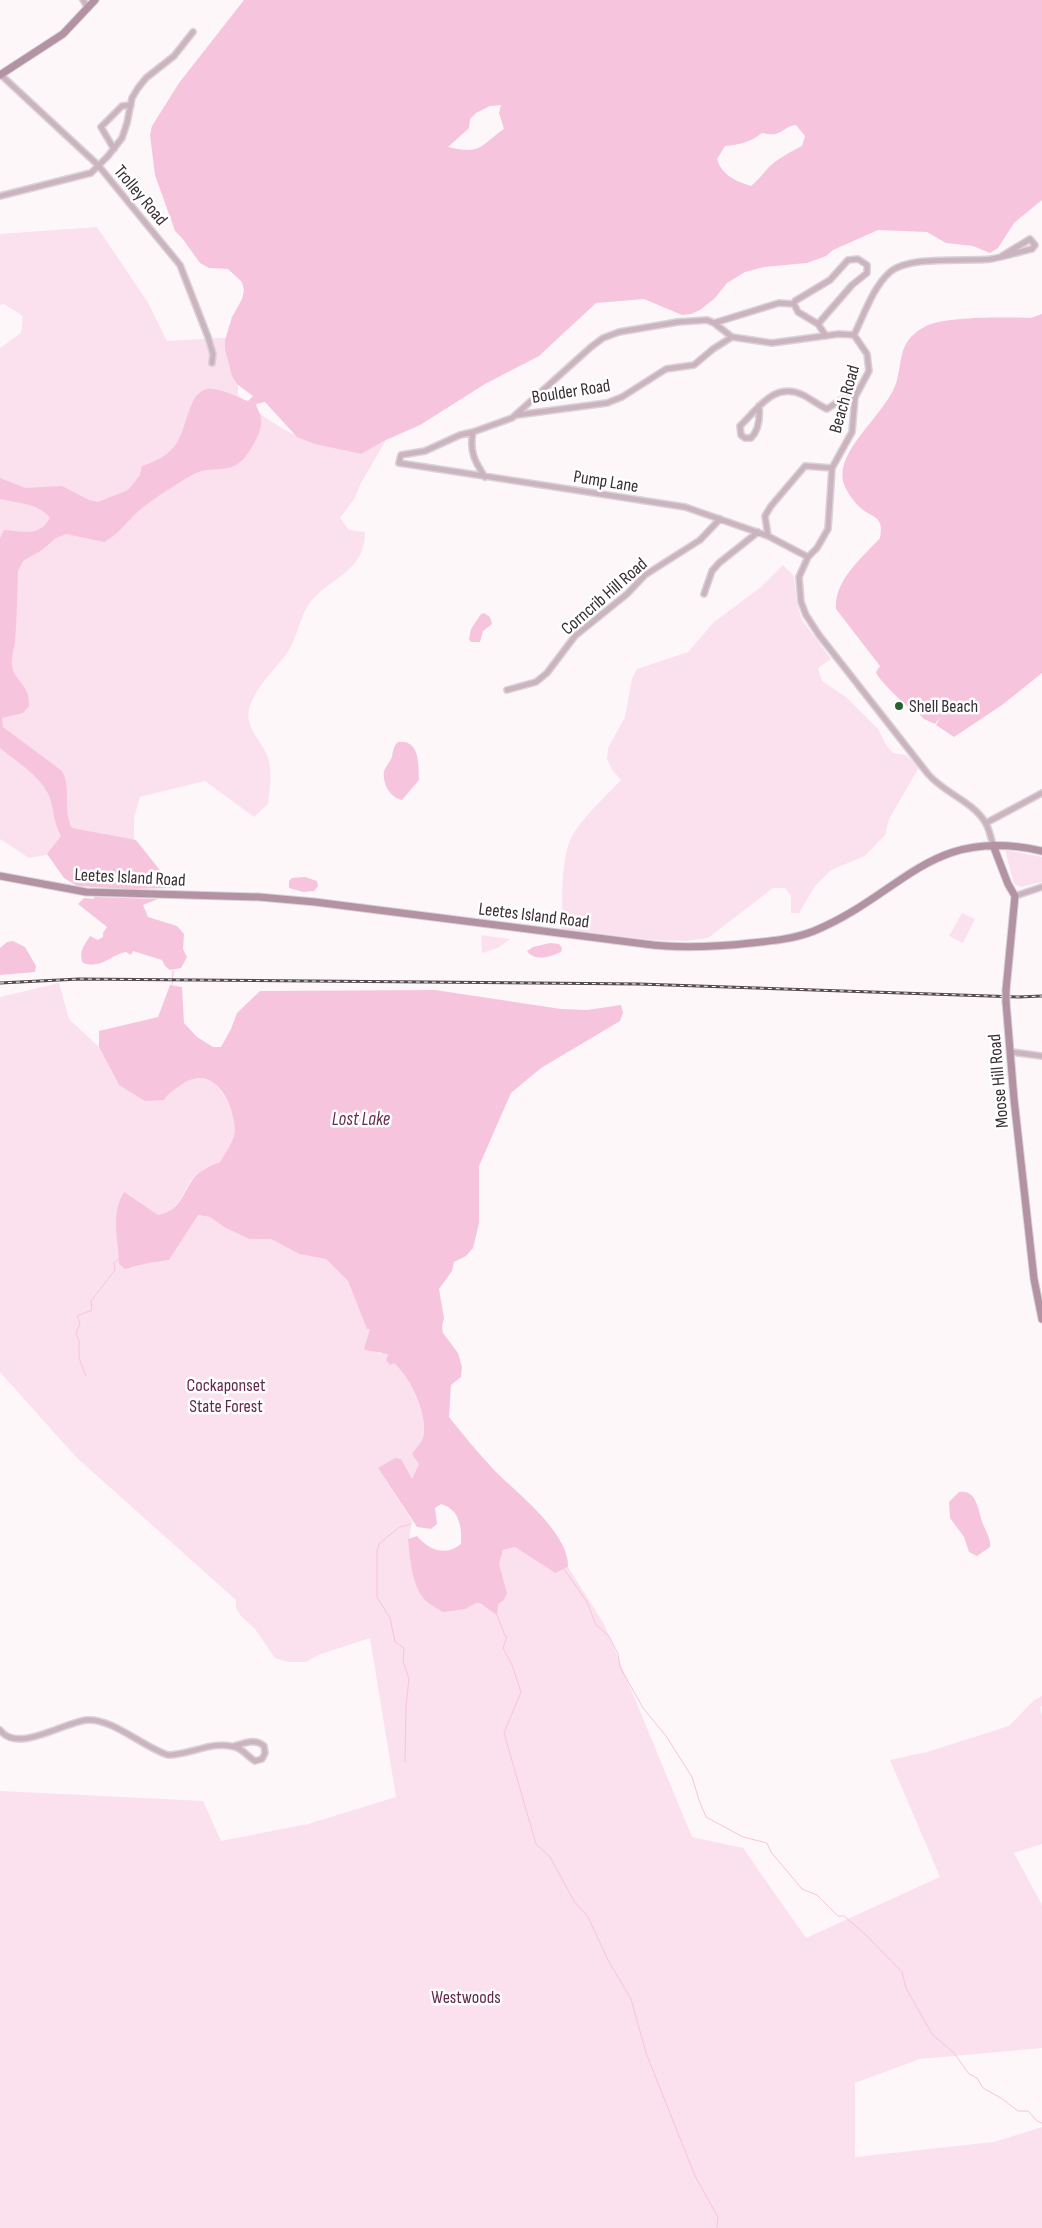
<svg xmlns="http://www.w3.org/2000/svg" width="1042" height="2228" font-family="'Sofia Sans Condensed',sans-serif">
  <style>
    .green { fill: #fbe0ee }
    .water { fill: #f7c4de; fill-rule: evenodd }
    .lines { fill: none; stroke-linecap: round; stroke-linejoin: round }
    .stream { stroke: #f7c4de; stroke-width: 1 }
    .street-casing { stroke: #dad3d6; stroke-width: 8 }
    .secondary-casing { stroke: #dad3d6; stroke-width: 9 }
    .street { stroke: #cbb4c0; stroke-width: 5 }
    .secondary { stroke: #b392a3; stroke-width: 7 }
    .rail-casing { stroke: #554a50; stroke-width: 3 }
    .rail { stroke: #fff; stroke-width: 1; stroke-dasharray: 4; stroke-linecap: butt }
    .secondary-bridge-casing { stroke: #dad3d6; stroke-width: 9; stroke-linecap: butt }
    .secondary-bridge { stroke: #b392a3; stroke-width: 7 }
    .poi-dot { fill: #24652f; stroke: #fff; stroke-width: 2 }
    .labels { text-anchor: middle; stroke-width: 5; stroke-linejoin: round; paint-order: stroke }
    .street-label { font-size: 18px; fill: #392e34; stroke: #fff }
    .poi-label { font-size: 18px; fill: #392e34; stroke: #fff; text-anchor: start }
    .park-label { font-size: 18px; fill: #64284c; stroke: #fff }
    .water-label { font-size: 19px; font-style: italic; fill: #682c4f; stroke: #fff }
  </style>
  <rect width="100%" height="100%" fill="#fdf7fa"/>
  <path class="green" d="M97,227L147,301L167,341L238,337V395C280,433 306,443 361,454L386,440L361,483L354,499L340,518L349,530L365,532C365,573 329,577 309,604C299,619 297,639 287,653C274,671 257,685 250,706C243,725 261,741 267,755C273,771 270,788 268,804L254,817L205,781L140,797L134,818V839L29,858L0,839V348L21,333L23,316L4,304L0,305V234Z
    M783,565L794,576L797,604L802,620L831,659L818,668L822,681L846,697L878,729L886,745L893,753L906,755L919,767L889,819L885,835L865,856L831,870L815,886L799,913H791V896L785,888H773L708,938L686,941L652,940L562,929C563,901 560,870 569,843C576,823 606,796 621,780L612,770L607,759L608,748L625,717L632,679L637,669L688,652L714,622L761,587Z
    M1005,850L1042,857V882L1021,887L1014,884Z
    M962,913L975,919L963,943L949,936Z
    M481,935L510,939L498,948L482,953Z
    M59,983L69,1019L99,1047L119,1085L169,1092C180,1086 188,1078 200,1077C219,1076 237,1116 235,1132C233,1141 225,1152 221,1161C213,1166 202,1168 194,1177C180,1193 183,1209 158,1215L124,1193C110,1215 118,1239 119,1264L132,1268L149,1263L169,1260L197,1215L210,1217L224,1227L249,1239H271L299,1254L326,1259L348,1281L367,1328L370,1329L378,1354L384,1353C404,1366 430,1414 423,1438C421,1443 415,1449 412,1454L420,1464L412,1479L378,1468L412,1521C407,1545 409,1566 420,1589L465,1609L475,1603L486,1607L503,1550L515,1547L555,1573L568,1567L604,1624L692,1837L743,1848L806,1938L940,1877L890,1760L927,1752L1009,1726L1034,1700L1042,1696V1706L1040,1707L1042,1717V1844L1014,1853L1042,1905V2048L920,2059L855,2083V2157L994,2142L1042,2127V2228H0V1791L203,1801L221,1841L308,1824L396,1797L370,1638L318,1655L306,1662H288L275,1658L255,1629L241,1616L236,1608V1600L76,1457L0,1372V997Z"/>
  <path class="water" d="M244,0H1042V200L1014,223L998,248L990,253L973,246L946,243L927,232L878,230L833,250L826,256L807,263L764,267L745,272L727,283L715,298L700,310L691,314L682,315L644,299L596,303L539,356L485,384L420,425L386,440L361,454L315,444L297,437L265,402L256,404C257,409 261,414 261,419C263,430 252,448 245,457C230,476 211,464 192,475C175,485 156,497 141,509C127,520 120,534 104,542L66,534L56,538L42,550L23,561L18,571C17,595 17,618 15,642C14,649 11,657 12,665C14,682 30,683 29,706L23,713L2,718L3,727L62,771C72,789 62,810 72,828L136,840L174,888L127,889L77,886L64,878L47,854L61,836C54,824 54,811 50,798C42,777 17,762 0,748V538L4,530C24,531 38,538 50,518C39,503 17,503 0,499V478L25,488L62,486L89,500L98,502L128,490L140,475L142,466C155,462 165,457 174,447C188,430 187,393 207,389C220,387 236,397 248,401L253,396L237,384L232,376L225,349V340L232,317L242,299L244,290L242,282L228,269L209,268L200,263L182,238L175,231L155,175L150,135L152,126L179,83ZM501,105L499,113L504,129C479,146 482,155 448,147L469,128L470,119L476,113L490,106ZM796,125L805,136L802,146C790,152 777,159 768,168C762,175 758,180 751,186C735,181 722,175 717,159L725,146C739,145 751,142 762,133C784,138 780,127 796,125Z
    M1042,314V673L1002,705L954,737L936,725L940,717L935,724L924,719L919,714L925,706H923L917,713C909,709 878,680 876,672L880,666L836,609C834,580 862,558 880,538C881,531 882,525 878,520C874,515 866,513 862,509C855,504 845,490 843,481C836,448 889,412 897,380C903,356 899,340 926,326C945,316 1008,317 1031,318Z
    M484,613L490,617L492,624L483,631L480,642H471L469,639L471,629L481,614Z
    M398,742C421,739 418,766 419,780L402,800C390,798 382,783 384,771C386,766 390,762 392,757C393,751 393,747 398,742Z
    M305,877L317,881L318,886L314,891L303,892L289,888V881L292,878Z
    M95,897L158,899L143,905L148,917L177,926L184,934L183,949L187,957L181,968L170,970L165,966L162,960L133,951L131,955L126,952C110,955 102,969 83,963C78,952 84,946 90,936L98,940L103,937V933L107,927L78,904L84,898L93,899Z
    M13,941L25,947L36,966L35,972L0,975V948L7,942Z
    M550,943L559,944L562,948L561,952C550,957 535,962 527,951L533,947Z
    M170,985L182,987L184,1023L197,1037L213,1047H221L231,1029L237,1013L260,991L435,990L561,1009L587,1010L621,1005L623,1013L620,1021L541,1068L511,1093L479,1166V1223L473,1248L466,1256L454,1262L452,1271L439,1289L444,1318L442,1326L443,1333L458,1353L462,1367L461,1377L451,1385L449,1417C464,1436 479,1454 496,1472C518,1494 569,1533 568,1567L555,1573L515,1547L503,1550L499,1564L507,1593L504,1600L498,1604L497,1615L481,1604L476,1603L465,1609L443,1612C438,1609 431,1605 426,1601C412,1588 410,1558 408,1539L417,1536C429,1550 445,1557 461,1544C462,1526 459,1509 441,1504L435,1508L437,1524L431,1529L417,1527L378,1468L395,1458L401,1459L412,1479L419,1464L412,1454C415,1449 421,1443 423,1438C429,1416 410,1377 394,1363L390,1365L386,1360L388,1355C382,1351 372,1353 364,1349L370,1329H367L348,1281L326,1259L299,1254L271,1239H249L224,1227L210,1217L198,1215L169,1260L149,1263L125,1269L119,1264C118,1238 110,1215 124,1192L158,1215C181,1210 181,1196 193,1179C200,1170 210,1166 220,1162C225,1153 235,1139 235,1130C233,1101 213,1062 181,1085C174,1090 169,1092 164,1100L145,1101L119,1085L99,1047V1031L158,1017Z
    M959,1492C978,1489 978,1512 983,1524C986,1532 991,1539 990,1547L977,1556L969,1552L964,1537L950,1518L949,1502Z"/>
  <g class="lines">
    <path class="stream" d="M172,986L173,971
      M86,1376L79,1358V1341L76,1334L80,1323L77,1316L92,1310L91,1301L115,1270L114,1263L119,1259
      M564,1569L587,1602L596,1625L609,1636L618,1654L620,1667L643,1708L666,1736L692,1777L699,1800L706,1817L743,1837L767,1843L771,1852L802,1889L817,1895L838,1916H844L865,1934L902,1972L906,1988L932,2034L954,2053L969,2074L977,2078L983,2088L1001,2098L1018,2111H1028L1037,2121L1042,2123
      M497,1615L505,1636H507L503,1648L512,1665L521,1692L504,1733L536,1844L550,1857L574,1901L588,1917L608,1960L631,1999L646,2053L695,2176L718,2217L717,2228
      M405,1762L406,1705L409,1679L403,1661L404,1648L395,1642L390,1618L377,1597V1551L379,1544L387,1537L400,1527L411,1524"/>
    <defs>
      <path id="street" d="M83,0L88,8
        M1,75L98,165L180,265L208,337L213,354L212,363
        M114,149L101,127L122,106L131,105
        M0,196L91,173L108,156L122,138L127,123L132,98L138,88L146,78L174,56L193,32
        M858,259L867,265V273L852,285L818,324L798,312L794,304L795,301L830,280L848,260Z
        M794,304L779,303L714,323L707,320L678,322L619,332L603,338L591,347L512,418L473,432L460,435L425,451L401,455L399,463L685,507L768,536L808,557
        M714,323L732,337
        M818,324L826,336
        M854,335C864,315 873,287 890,272C910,255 965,262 991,259C1004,257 1018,252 1032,249L1035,245L1030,239L1002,256
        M732,337L772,343L839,334L854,335L867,354L869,371L855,397L852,432L832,468L828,529L817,548L808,557L799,577L801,602L806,615L819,635L928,774C944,793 972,801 985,822C989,828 991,838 993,845
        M759,406C760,417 759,430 751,438H745L741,435L740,426C758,409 774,381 803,395C811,399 818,405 827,409L848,395L855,397
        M517,415L607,403L622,397L666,369L694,365L713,349L732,337
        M473,432C469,451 475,462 485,477
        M768,536L765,516L771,506L805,466L832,468
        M704,594L712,571L719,563L758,532
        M507,690L536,682L547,673L575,636L627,594L645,575L700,540L720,519
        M986,823L1042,793
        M1015,896L1042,887
        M1011,1052L1042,1056
        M0,1730C17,1754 64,1722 87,1720C112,1718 143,1747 168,1755C190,1755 213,1740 235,1747C243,1749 248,1757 255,1761L262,1759L265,1753L264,1746C255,1738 245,1743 234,1746"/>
      <path id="secondary" d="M0,75L63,34L95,0
        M993,845L1008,884L1015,896L1006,990
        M0,876L86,892L259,897L315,902L645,944C681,949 715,947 751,943C772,941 794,939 814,931C903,894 931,825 1042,851
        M1006,1002L1014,1099L1034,1279L1042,1319"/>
    </defs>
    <use href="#street" class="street-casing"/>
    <use href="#secondary" class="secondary-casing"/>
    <use href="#street" class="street"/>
    <use href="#secondary" class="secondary"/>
    <defs>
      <path id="rail" d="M0,983L79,979L639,984L1019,997L1042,996"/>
    </defs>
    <use href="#rail" class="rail-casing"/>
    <use href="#rail" class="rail"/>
    <defs>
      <path id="secondary-bridge" d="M1006,990V1002"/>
    </defs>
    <use href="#secondary-bridge" class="secondary-bridge-casing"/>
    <use href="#secondary-bridge" class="secondary-bridge"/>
  </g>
  <circle class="poi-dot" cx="899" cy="706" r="5"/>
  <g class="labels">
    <g class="street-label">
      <text transform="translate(141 195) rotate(50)" y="6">Trolley Road</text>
      <text transform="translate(571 391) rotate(-9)" y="6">Boulder Road</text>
      <text transform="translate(844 399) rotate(-74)" y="6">Beach Road</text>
      <text transform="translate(606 481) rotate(9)" y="6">Pump Lane</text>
      <text transform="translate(604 596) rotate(-41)" y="6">Corncrib Hill Road</text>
      <text transform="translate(130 877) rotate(3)" y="6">Leetes Island Road</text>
      <text transform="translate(534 915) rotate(7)" y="6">Leetes Island Road</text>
      <text transform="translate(998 1081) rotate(-95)" y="6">Moose Hill Road</text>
    </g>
    <g class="poi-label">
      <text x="909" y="712">Shell Beach</text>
    </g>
    <g class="park-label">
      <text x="226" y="1391">Cockaponset<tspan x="226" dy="21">State Forest</tspan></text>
      <text x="466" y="2003">Westwoods</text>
    </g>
    <g class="water-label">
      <text x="361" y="1125">Lost Lake</text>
    </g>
  </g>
</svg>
